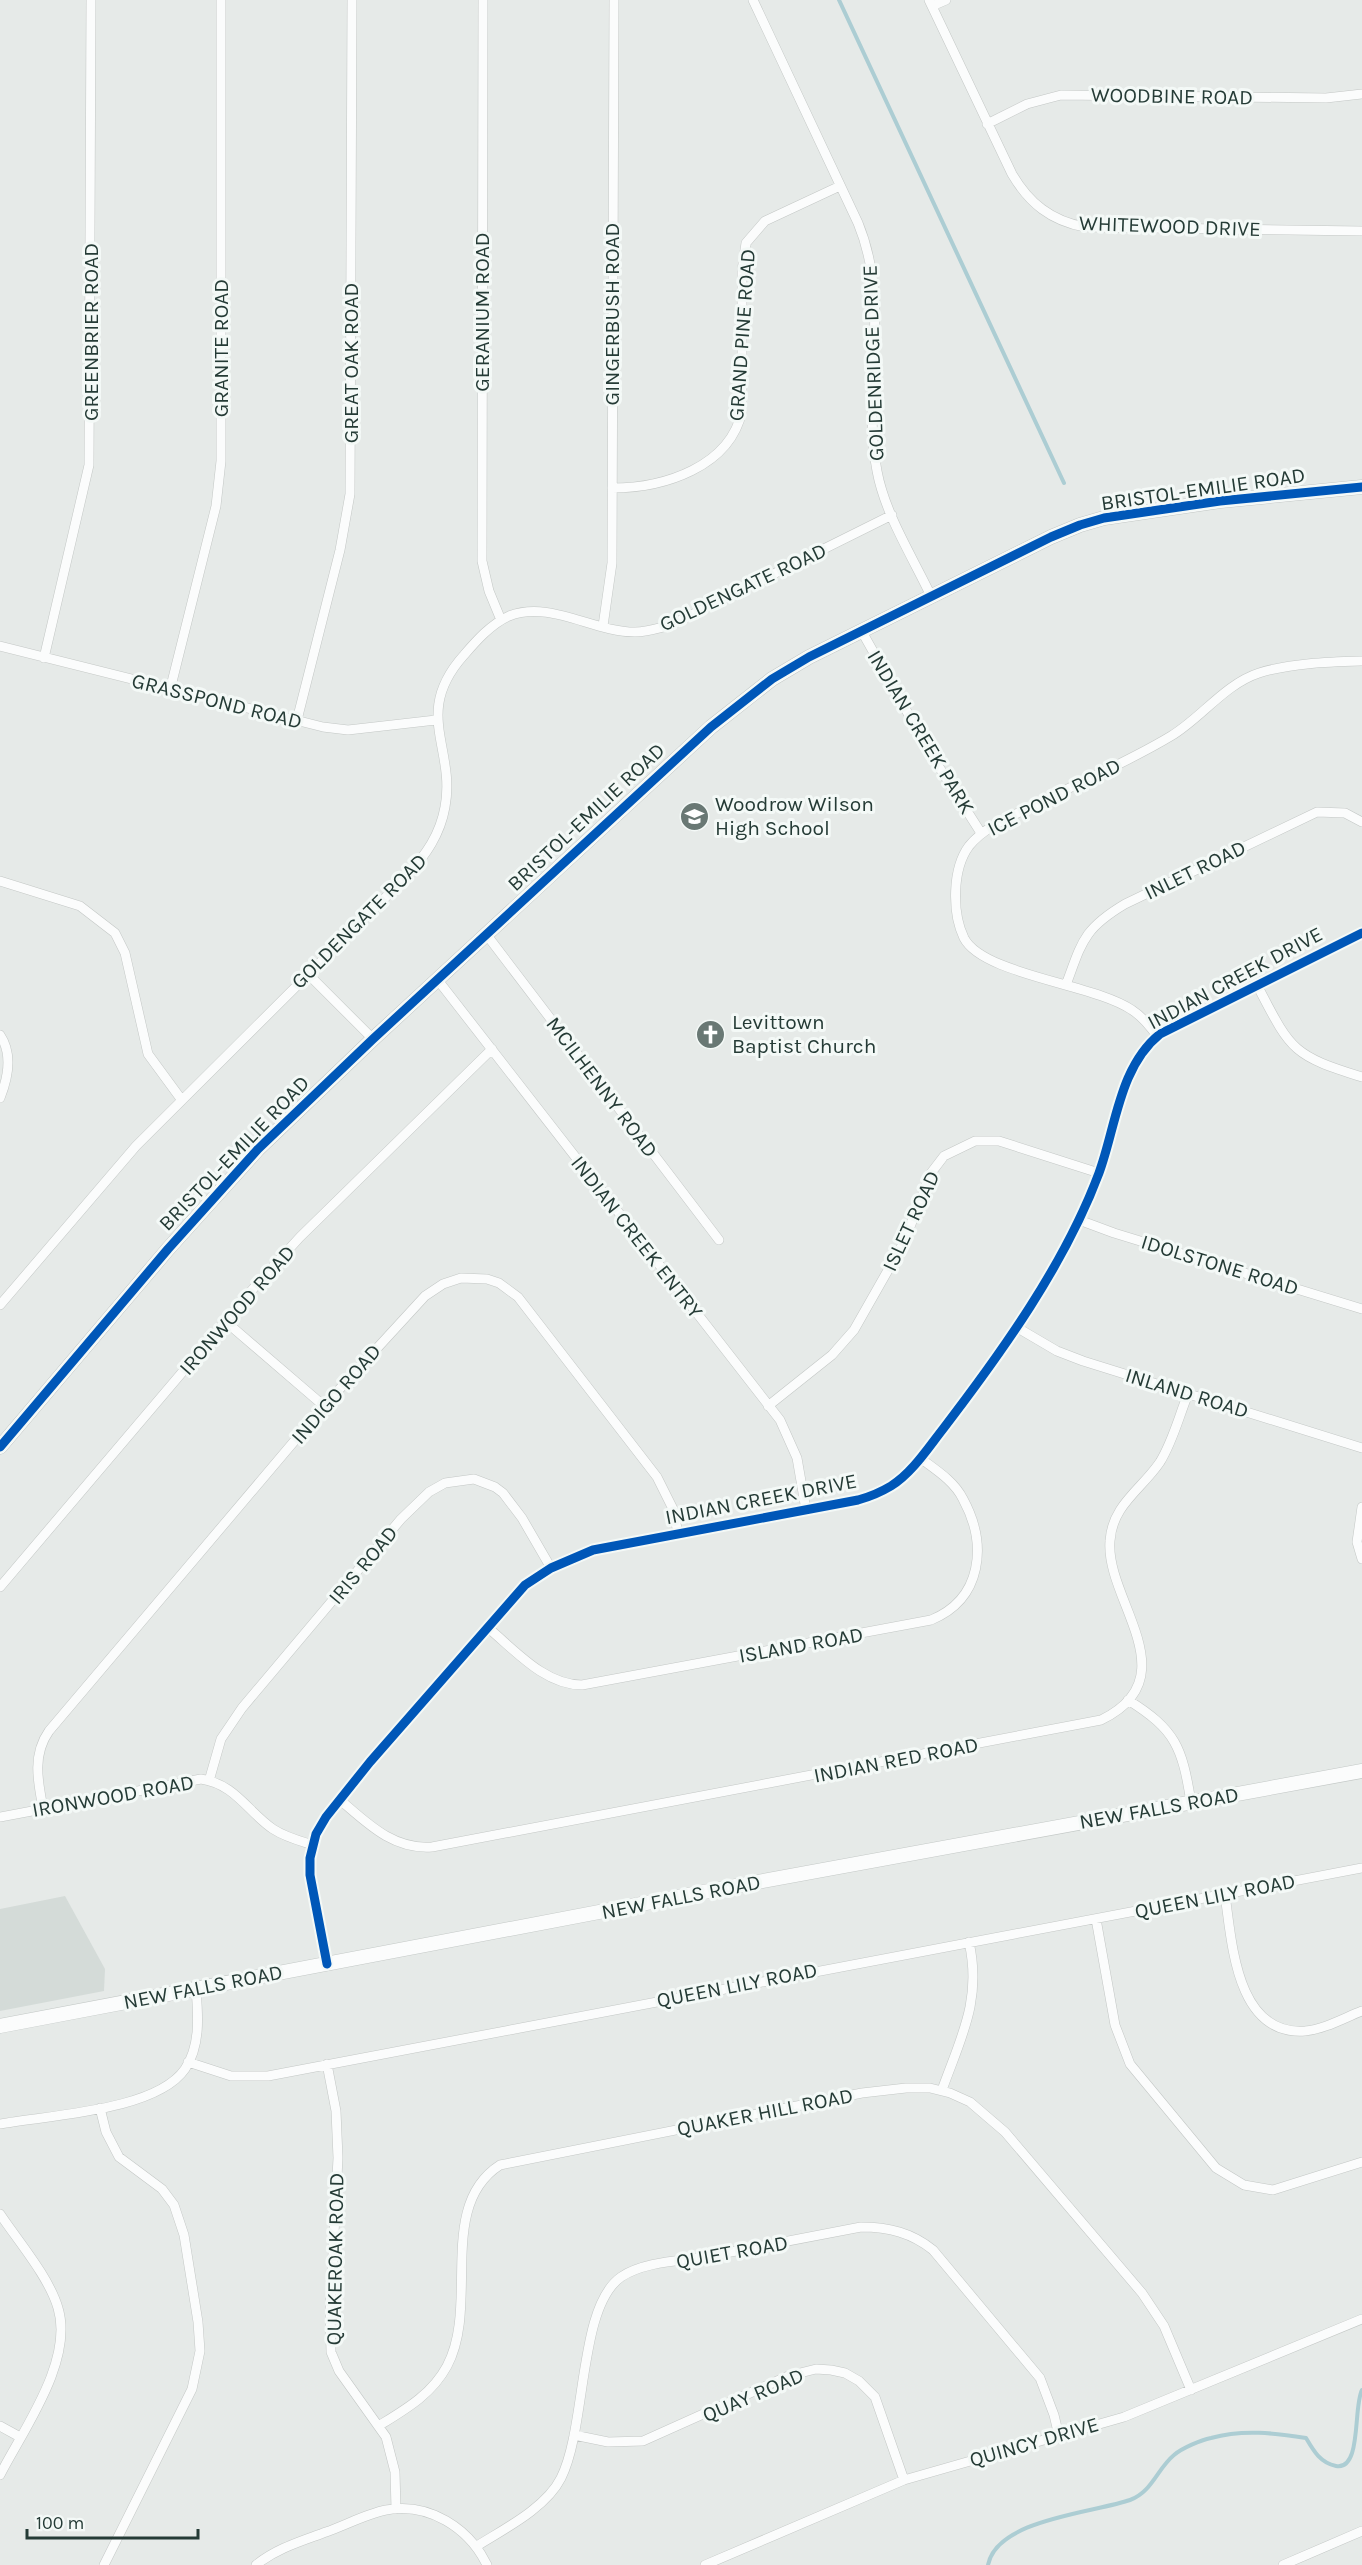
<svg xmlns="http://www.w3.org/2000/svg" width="1362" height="2565" font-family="Karla,sans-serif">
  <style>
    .built { fill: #d4dbd8 }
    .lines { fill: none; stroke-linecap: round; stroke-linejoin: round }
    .stream { stroke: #accdd3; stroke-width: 4 }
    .street-casing { stroke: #c3c7c5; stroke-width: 10 }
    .secondary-casing { stroke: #c3c8c6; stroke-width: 15 }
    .street { stroke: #fbfcfc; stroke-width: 9 }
    .secondary { stroke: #fbfcfc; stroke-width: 14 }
    .cycleway-casing { stroke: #f4f9f7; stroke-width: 13 }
    .cycleway { stroke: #0057b8; stroke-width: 9 }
    .labels { text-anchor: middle; stroke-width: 6; stroke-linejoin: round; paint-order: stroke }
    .street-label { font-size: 21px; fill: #253b36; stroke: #f4f9f7 }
    .poi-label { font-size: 21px; fill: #253b36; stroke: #f4f9f7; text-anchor: start }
  </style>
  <rect width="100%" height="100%" fill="#e6eae8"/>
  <path class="built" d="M65,1896L105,1969L104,1991L0,2011V1909Z"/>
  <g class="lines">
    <path class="stream" d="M839,0L1064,483
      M988,2565C997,2519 1093,2513 1130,2500C1152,2492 1157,2469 1174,2455C1182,2448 1201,2440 1211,2438C1243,2429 1274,2433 1306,2438C1313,2450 1320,2463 1336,2466C1362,2471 1353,2407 1362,2390"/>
    <defs>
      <path id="street" d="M483,0L482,561L489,591L501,620
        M753,0L858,223C892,305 861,387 877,471C885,514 912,556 931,596
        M929,0L1012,174C1029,203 1051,221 1085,227L1362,231
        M932,6L946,0
        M987,124L1027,104L1061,95L1326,98L1362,94
        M612,488C664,488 730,467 742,411V271L746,243L765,221L840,186
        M603,626L612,563L614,0
        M861,630L932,756L981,833
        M0,646L323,727L348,730L436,720
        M44,658L89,465L91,0
        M170,690L216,506L221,461V0
        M297,720L340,550L350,494L352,0
        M0,881L80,906L115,933L125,953L148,1054L181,1099
        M486,934L719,1240
        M308,974L373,1039
        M437,979L780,1420L797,1458L806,1510
        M1066,985C1082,942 1083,929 1125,904L1317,812L1345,813L1362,822
        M1257,985C1291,1050 1291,1055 1362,1077
        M0,1035C13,1054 8,1078 0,1098
        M1157,1036C1150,1026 1143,1017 1132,1010C1095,984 983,975 964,938C952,913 952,869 969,846C986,825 1013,816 1037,804C1082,781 1128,762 1171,736C1201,718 1225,684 1259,673C1291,663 1329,662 1362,661
        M1079,1220L1114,1233L1362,1309
        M0,1305L136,1146L408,875C426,854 440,835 445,807C456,748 412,713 464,655C476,641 491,624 509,616C550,600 593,632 635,632C647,632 659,628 671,625L892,515
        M225,1321L324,1406
        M1016,1327L1057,1351L1083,1361L1362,1448
        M768,1406L832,1355L854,1330L904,1242L931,1173L944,1156L975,1141H999L1099,1173
        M1362,1507L1357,1542L1362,1559
        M0,1587L258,1283L300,1237L492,1049
        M487,1627C514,1649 544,1685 582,1685L931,1620C982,1599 988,1545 963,1499C954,1481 936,1470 920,1458
        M1128,1700C1176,1730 1182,1747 1191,1802
        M209,1781L221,1739L242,1708L401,1519L429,1492L445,1483L474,1479L495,1487L503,1493L522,1518L551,1568
        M339,1799C367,1823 393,1850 432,1847L1101,1720C1190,1677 1105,1600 1110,1541C1112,1505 1142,1489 1160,1462C1173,1441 1179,1416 1188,1394
        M43,1808C38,1782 32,1755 49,1731L324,1406L425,1296L443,1284L461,1278L487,1279L499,1283L518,1297L657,1477L673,1509L678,1533
        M0,1817L201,1779C235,1784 247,1811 273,1829C285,1837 300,1841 313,1845
        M1225,1895C1232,1942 1236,2036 1305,2031C1325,2029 1344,2018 1362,2011
        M1096,1919L1115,2025L1130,2064L1216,2168L1244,2185L1273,2190L1362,2162
        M327,1964L310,1875V1858L316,1834L326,1817L370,1762L525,1585L551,1568L593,1550L858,1500C869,1497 881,1492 891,1486C912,1473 928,1448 943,1429C1002,1352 1065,1264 1099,1173C1116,1127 1119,1067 1160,1034L1362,933
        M188,2062L231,2076H268L1362,1868
        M327,2064L336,2111L338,2158L330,2310L331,2352L339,2371L386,2437L395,2472L396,2509
        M942,2090C961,2037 982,2000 969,1942
        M100,2108L106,2132L119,2157L162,2189L174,2205L184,2235L198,2322L200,2351L192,2389L104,2565
        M0,2124C49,2115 156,2111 185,2069C201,2045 198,2015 196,1988
        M0,2214C18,2241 49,2277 58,2308C74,2361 23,2430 0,2475
        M380,2425C406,2409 432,2394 447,2366C480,2305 436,2206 500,2165L862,2093L906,2088H930L950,2093L970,2102L1005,2132L1142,2293L1164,2326L1191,2390
        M0,2426L20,2437
        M574,2435L608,2442L643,2441L788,2376L816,2369L831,2370L845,2373L859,2381L875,2397L904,2480
        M477,2546C504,2529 546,2508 561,2478C587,2426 578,2307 621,2277C643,2262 679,2261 705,2257C757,2247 809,2237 861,2227C889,2227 912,2233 933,2250L1040,2378L1054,2415L1059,2436
        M256,2565C277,2548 302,2541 326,2532C346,2525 366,2514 386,2510C429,2502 469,2528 487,2565
        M705,2565L904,2480L1124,2417L1362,2319
        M1283,2565L1362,2531"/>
      <path id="secondary" d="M0,1447L168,1249L258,1149L373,1039L711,727L772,679L809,657L1051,537L1080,525L1104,518L1220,501L1362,487
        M0,2026L730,1887L1362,1771"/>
    </defs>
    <use href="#street" class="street-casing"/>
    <use href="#secondary" class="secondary-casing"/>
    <use href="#street" class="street"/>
    <use href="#secondary" class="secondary"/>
    <defs>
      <path id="cycleway" d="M0,1447L168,1249L258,1149L373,1039L711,727L772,679L809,657L1051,537L1080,525L1104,518L1220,501L1362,487
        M327,1964L310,1875V1858L316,1834L326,1817L370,1762L525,1585L551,1568L593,1550L858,1500C869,1497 881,1492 891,1486C912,1473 928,1448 943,1429C1002,1352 1065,1264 1099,1173C1116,1127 1119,1067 1160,1034L1362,933"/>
    </defs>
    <use href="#cycleway" class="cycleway-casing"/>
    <use href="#cycleway" class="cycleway"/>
  </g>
  <defs>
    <symbol id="school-disc" viewBox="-11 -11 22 22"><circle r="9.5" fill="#697874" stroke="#f4f9f7"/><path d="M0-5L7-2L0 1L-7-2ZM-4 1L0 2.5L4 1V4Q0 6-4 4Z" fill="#fff"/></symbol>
    <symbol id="church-disc" viewBox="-11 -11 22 22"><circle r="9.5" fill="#697874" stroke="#f4f9f7"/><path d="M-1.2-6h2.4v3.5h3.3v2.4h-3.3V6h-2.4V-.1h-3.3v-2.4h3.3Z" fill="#fff"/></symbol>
  </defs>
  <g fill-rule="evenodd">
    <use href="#school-disc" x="678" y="800" width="33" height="33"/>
    <use href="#church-disc" x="694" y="1018" width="33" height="33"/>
  </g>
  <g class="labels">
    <g class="street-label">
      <text transform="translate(1172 96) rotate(1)" y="7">WOODBINE ROAD</text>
      <text transform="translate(1170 226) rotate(2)" y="7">WHITEWOOD DRIVE</text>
      <text transform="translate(482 312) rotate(-90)" y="7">GERANIUM ROAD</text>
      <text transform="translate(612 314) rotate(-90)" y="7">GINGERBUSH ROAD</text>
      <text transform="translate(91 332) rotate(-90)" y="7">GREENBRIER ROAD</text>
      <text transform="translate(742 335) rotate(-86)" y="7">GRAND PINE ROAD</text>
      <text transform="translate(221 348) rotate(-90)" y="7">GRANITE ROAD</text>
      <text transform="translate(351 363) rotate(-90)" y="7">GREAT OAK ROAD</text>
      <text transform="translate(873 363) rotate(-92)" y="7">GOLDENRIDGE DRIVE</text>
      <text transform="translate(1203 489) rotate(-8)" y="7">BRISTOL-EMILIE ROAD</text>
      <text transform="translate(743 587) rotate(-25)" y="7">GOLDENGATE ROAD</text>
      <text transform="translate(217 701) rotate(14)" y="7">GRASSPOND ROAD</text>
      <text transform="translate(921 732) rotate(59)" y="7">INDIAN CREEK PARK</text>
      <text transform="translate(1054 797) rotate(-27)" y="7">ICE POND ROAD</text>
      <text transform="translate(586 817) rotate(-43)" y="7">BRISTOL-EMILIE ROAD</text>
      <text transform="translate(1195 870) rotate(-26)" y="7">INLET ROAD</text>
      <text transform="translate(359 921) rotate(-45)" y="7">GOLDENGATE ROAD</text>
      <text transform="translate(1235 978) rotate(-28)" y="7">INDIAN CREEK DRIVE</text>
      <text transform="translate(602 1087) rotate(53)" y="7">MCILHENNY ROAD</text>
      <text transform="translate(234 1153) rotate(-46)" y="7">BRISTOL-EMILIE ROAD</text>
      <text transform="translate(911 1221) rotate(-65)" y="7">ISLET ROAD</text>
      <text transform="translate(637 1237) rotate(52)" y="7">INDIAN CREEK ENTRY</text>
      <text transform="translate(1220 1265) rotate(17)" y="7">IDOLSTONE ROAD</text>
      <text transform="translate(237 1310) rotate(-49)" y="7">IRONWOOD ROAD</text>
      <text transform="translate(1187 1393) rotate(17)" y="7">INLAND ROAD</text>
      <text transform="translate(336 1394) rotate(-49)" y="7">INDIGO ROAD</text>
      <text transform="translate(761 1499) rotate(-11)" y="7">INDIAN CREEK DRIVE</text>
      <text transform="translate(363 1565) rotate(-50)" y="7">IRIS ROAD</text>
      <text transform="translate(801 1645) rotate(-10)" y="7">ISLAND ROAD</text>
      <text transform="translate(896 1760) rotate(-11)" y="7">INDIAN RED ROAD</text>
      <text transform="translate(113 1796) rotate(-10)" y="7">IRONWOOD ROAD</text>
      <text transform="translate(1159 1808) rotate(-10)" y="7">NEW FALLS ROAD</text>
      <text transform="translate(1215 1896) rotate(-11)" y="7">QUEEN LILY ROAD</text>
      <text transform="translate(681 1897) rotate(-11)" y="7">NEW FALLS ROAD</text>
      <text transform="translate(737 1985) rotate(-11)" y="7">QUEEN LILY ROAD</text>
      <text transform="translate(203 1987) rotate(-11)" y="7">NEW FALLS ROAD</text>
      <text transform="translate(765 2112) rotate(-11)" y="7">QUAKER HILL ROAD</text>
      <text transform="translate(732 2252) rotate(-10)" y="7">QUIET ROAD</text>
      <text transform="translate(335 2259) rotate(-89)" y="7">QUAKEROAK ROAD</text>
      <text transform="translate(753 2395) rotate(-23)" y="7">QUAY ROAD</text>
      <text transform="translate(1034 2442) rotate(-16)" y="7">QUINCY DRIVE</text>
    </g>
    <g class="poi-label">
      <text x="715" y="811">Woodrow Wilson<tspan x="715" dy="24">High School</tspan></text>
      <text x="732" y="1029">Levittown<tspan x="732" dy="24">Baptist Church</tspan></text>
    </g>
  </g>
  <path d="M27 2529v9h171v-9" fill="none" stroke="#253b36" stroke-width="3"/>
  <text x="36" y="2529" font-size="18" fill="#253b36" stroke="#f4f9f7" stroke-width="4.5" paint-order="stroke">100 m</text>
</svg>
